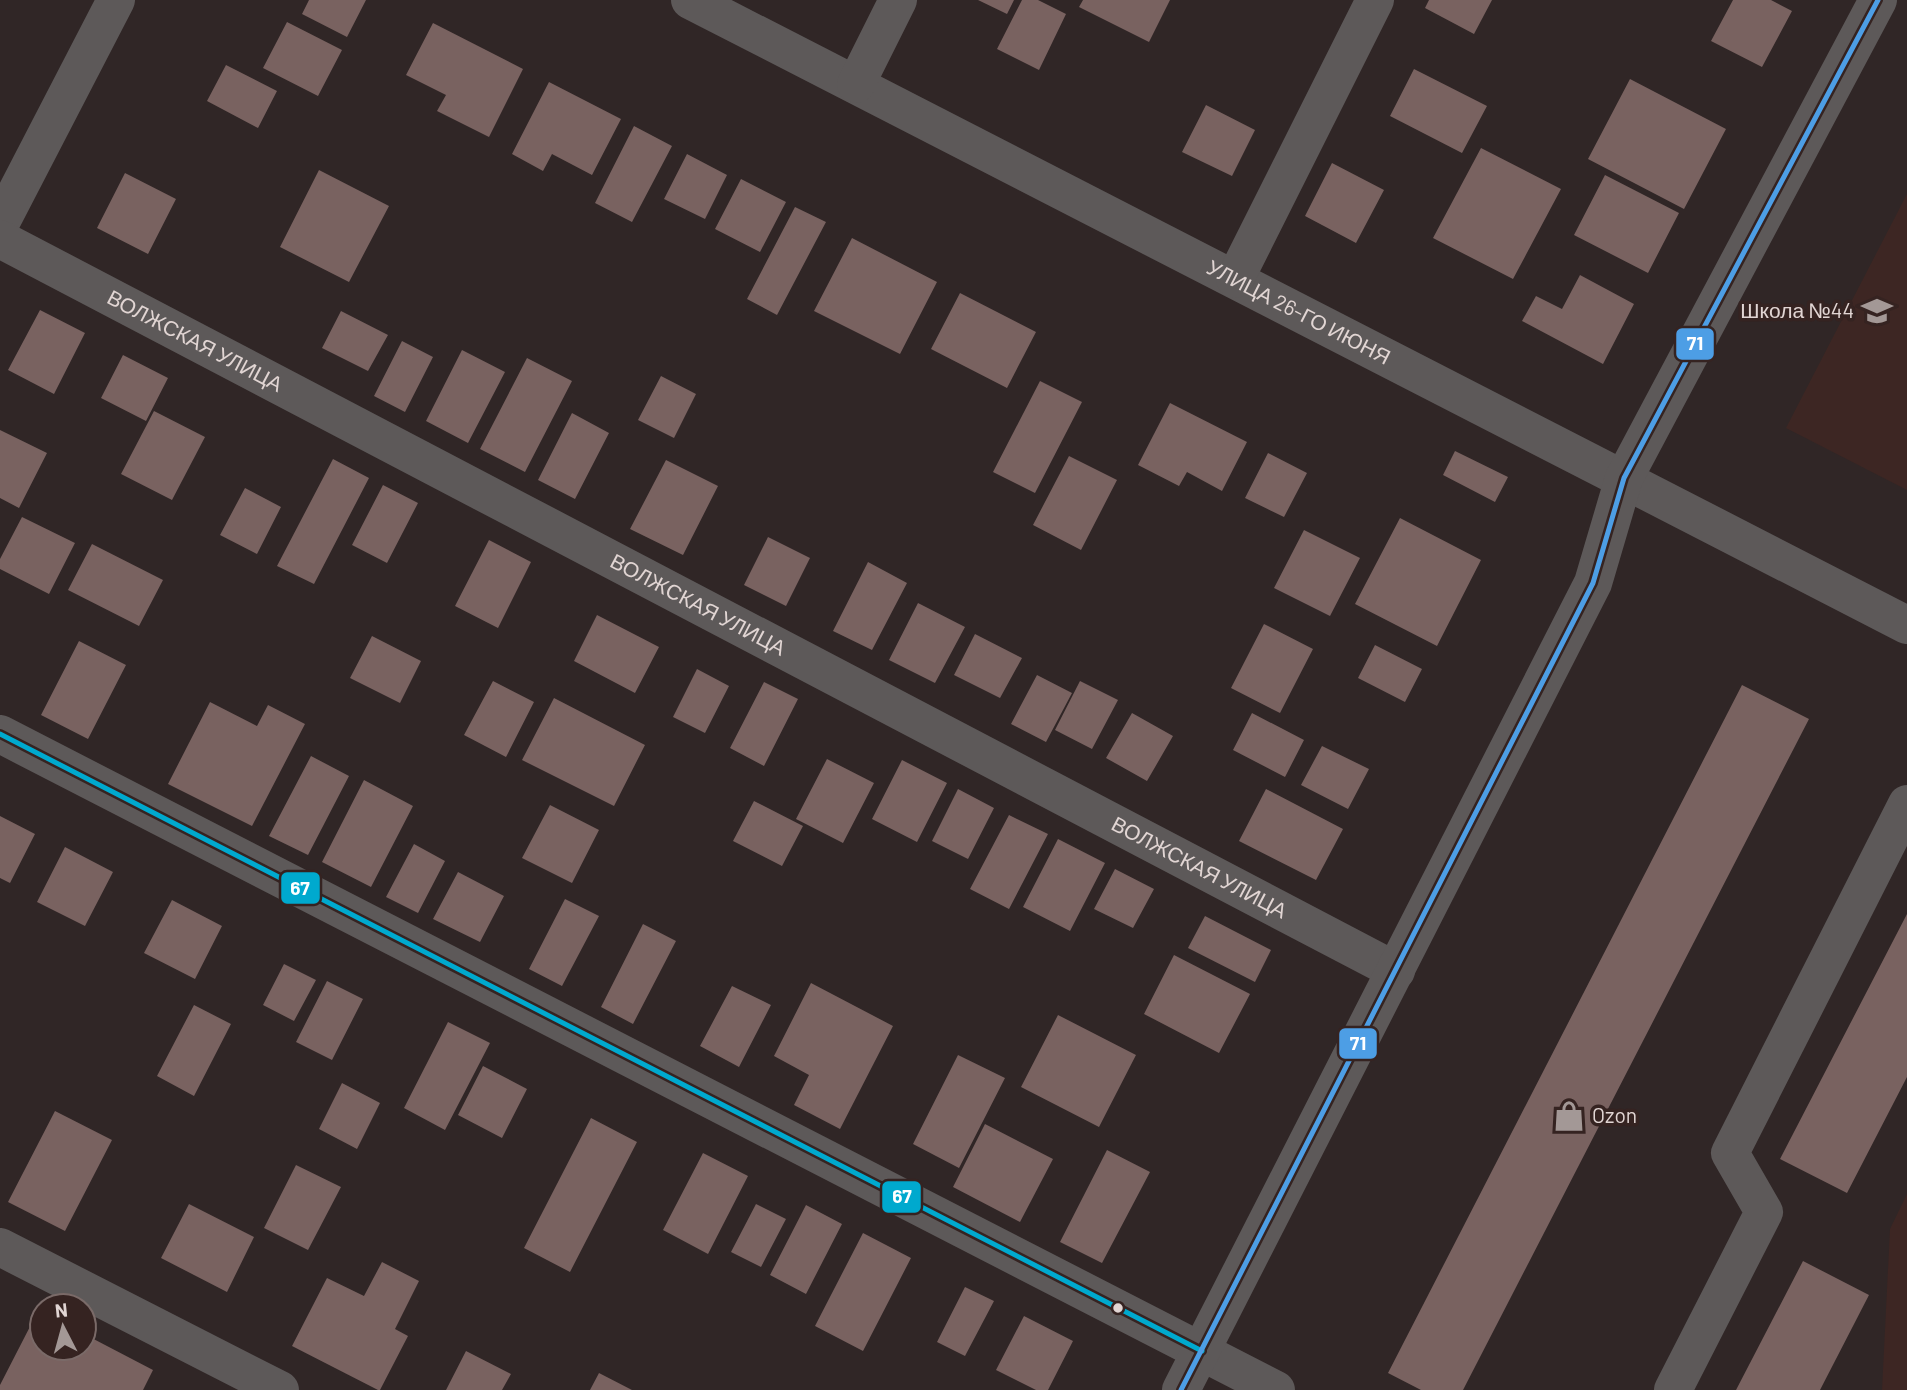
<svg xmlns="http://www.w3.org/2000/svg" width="1907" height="1390" font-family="Barlow,sans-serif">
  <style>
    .built { fill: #3d2623 }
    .building { fill: #796260 }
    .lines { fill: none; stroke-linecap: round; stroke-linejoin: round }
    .minor { stroke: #5d5959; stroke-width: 38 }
    .bus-1-casing { stroke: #352321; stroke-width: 10 }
    .bus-2-casing { stroke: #352321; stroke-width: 10 }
    .bus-1 { stroke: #00a9ce; stroke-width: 5 }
    .bus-2 { stroke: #4d9ee5; stroke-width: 5 }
    .bus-dot { fill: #e1d5d3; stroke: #352321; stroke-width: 2.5 }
    .labels { text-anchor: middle; stroke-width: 7; stroke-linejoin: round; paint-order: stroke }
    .poi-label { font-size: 21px; fill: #e1d5d3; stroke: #352321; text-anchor: end }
    .street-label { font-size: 21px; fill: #e1d5d3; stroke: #352321 }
    .line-badge { stroke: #352321; stroke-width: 2.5 }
    .badge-label { font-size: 19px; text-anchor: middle; font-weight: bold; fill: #fff }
  </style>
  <rect width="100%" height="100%" fill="#302626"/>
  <path class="built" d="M1907,194V490L1786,428Z
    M1907,1194V1390H1882L1890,1229Z"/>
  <path class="building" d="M309,0H366L347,37L302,14Z
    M978,0H1014L1007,14Z
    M1022,0H1038L1066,14L1039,70L997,49Z
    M1083,0H1170L1149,42L1079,7Z
    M1429,0H1492L1474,34L1425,8Z
    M1733,0H1771L1792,11L1762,67L1711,41Z
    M287,22L342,50L318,96L263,68Z
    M433,23L523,69L489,137L437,111L446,95L406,75Z
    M226,65L277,91L258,128L207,101Z
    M1414,69L1487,106L1462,153L1390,116Z
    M1630,79L1726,129L1684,209L1588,159Z
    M549,82L621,119L592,175L552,154L543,171L512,154Z
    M1206,105L1255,130L1232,176L1182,152Z
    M634,126L672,146L632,222L595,203Z
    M1481,148L1561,189L1513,279L1433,238Z
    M687,154L727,175L705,219L664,199Z
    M1332,163L1384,190L1356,243L1305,216Z
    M319,170L389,206L349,282L280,247Z
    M125,173L176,199L148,254L97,228Z
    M1605,175L1679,213L1648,273L1574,235Z
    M741,179L786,202L760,252L715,229Z
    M795,207L826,222L777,315L747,299Z
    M852,238L937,282L900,354L814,311Z
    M1580,275L1634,304L1603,364L1522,321L1536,296L1562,309Z
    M960,293L1036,332L1007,388L931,349Z
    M40,310L85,333L54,394L8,370Z
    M341,311L388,335L368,371L322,348Z
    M402,341L433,357L405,412L374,396Z
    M462,350L505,372L468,443L426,421Z
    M123,355L168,378L146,421L101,398Z
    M527,358L572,381L525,472L480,449Z
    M661,376L696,394L674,438L638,420Z
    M1040,381L1082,402L1035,493L993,472Z
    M1170,403L1247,442L1222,491L1187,472L1179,486L1138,465Z
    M154,411L205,437L172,500L121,474Z
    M572,413L609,433L575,499L538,480Z
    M0,430L47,453L19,508L0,498Z
    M1455,451L1508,477L1495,502L1443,475Z
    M1268,453L1307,473L1284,517L1245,498Z
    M1069,456L1117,480L1081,550L1033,525Z
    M333,459L369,478L314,584L277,566Z
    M666,460L718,486L683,555L630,529Z
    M383,485L418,503L387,563L352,545Z
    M245,488L281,507L257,554L220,535Z
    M22,517L75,543L49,594L0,569V559Z
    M1400,518L1481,560L1437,646L1355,604Z
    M1304,530L1360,558L1330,616L1274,588Z
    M768,537L810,558L786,606L744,585Z
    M489,540L531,562L498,628L455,606Z
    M92,544L163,580L139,626L68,590Z
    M868,562L907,583L872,650L833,631Z
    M918,603L965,627L935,683L889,660Z
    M597,615L659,647L635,693L574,661Z
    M1264,624L1313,649L1280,713L1231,688Z
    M975,634L1022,658L1000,698L954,675Z
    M372,636L421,661L400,703L350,678Z
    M79,641L126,665L88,739L41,715Z
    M1375,645L1422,669L1405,702L1358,678Z
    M697,669L729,686L705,733L673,717Z
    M1037,675L1072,693L1046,742L1011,724Z
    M493,681L534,702L506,757L464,735Z
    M1080,681L1118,700L1092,749L1055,730Z
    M764,682L798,699L764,766L730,748Z
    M1742,685L1809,719L1463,1390H1421L1388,1373Z
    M554,698L645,745L614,806L522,760Z
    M210,702L257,726L268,705L305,724L252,826L168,784Z
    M1132,713L1173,736L1147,781L1106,758Z
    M1252,713L1304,740L1285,777L1233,750Z
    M1322,746L1369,769L1348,809L1301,785Z
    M311,756L349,776L308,855L269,836Z
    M827,759L874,783L843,843L796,819Z
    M902,760L947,783L917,842L872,819Z
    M364,780L413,806L371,887L322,862Z
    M958,789L994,808L968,859L932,841Z
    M1266,789L1343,829L1316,880L1239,841Z
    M754,801L803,826L782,866L733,841Z
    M550,805L599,830L572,883L522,858Z
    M1009,815L1048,834L1009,909L970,889Z
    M0,816L35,834L10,883L0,878Z
    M1058,839L1105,863L1070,931L1023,907Z
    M414,844L445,861L418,913L386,897Z
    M65,847L113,872L85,926L37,902Z
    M1115,869L1154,889L1133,928L1094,909Z
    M458,872L504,896L480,942L433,919Z
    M565,899L599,916L562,986L529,969Z
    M172,900L222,926L195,979L144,953Z
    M1907,914V1077L1847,1193L1780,1159Z
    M1205,916L1271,950L1255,982L1188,948Z
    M643,924L676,941L633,1024L601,1007Z
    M1174,955L1250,994L1219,1053L1144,1014Z
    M284,964L316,980L294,1021L263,1005Z
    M327,981L363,999L332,1060L296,1042Z
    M811,983L893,1026L840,1129L794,1105L809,1075L774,1056Z
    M732,986L771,1005L739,1067L700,1046Z
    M194,1005L231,1024L194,1096L157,1076Z
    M1058,1015L1136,1055L1099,1127L1021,1087Z
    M448,1022L490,1043L445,1130L404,1108Z
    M958,1055L1005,1078L959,1168L913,1144Z
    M483,1066L527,1089L502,1138L458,1115Z
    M342,1083L380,1103L357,1149L319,1129Z
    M55,1111L112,1140L65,1231L8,1202Z
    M591,1118L637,1142L570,1272L524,1248Z
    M985,1124L1053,1159L1020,1222L953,1187Z
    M1107,1150L1150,1172L1102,1263L1060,1242Z
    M703,1153L748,1176L708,1254L663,1230Z
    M296,1165L341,1187L308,1250L264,1228Z
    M189,1204L254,1237L227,1292L161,1258Z
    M756,1204L786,1219L761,1267L731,1252Z
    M806,1205L842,1224L806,1294L770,1275Z
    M863,1233L911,1258L863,1351L815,1326Z
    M1803,1261L1869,1295L1820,1390H1736Z
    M382,1262L419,1281L395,1329L408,1336L380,1390H378L292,1346L327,1278L364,1296Z
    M965,1287L994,1301L965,1356L937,1342Z
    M38,1311L42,1313V1348H84V1334L153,1370L143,1390H0V1385Z
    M1024,1316L1073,1341L1048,1390H1036L996,1370Z
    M466,1351L511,1374L502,1390H446Z
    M599,1373L632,1390H590Z"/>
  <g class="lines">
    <g class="minor">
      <path id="s1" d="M690,0L1907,625"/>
      <path d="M856,84L898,0"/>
      <path d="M0,224L116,0"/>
      <path id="s2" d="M0,239L1396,971"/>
      <path d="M1235,279L1375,0"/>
      <path d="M0,734L1276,1390"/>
      <path d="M0,1247L280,1390"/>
      <path d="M1181,1390L1593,583L1624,478L1878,0"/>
      <path d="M1673,1390L1764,1212L1730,1153L1907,804"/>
    </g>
    <defs>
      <path id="bus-1" d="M0,734L1202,1351"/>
      <path id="bus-2" d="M1181,1390L1593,583L1624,478L1878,0"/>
    </defs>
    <use href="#bus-1" class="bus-1-casing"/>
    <use href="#bus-2" class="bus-2-casing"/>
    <use href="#bus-1" class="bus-1"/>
    <use href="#bus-2" class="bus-2"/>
  </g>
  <defs>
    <symbol id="school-bare" viewBox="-9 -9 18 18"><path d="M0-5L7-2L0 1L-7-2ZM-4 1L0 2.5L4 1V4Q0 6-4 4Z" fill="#a39896" stroke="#352321" stroke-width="2.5" paint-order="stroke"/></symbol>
    <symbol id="shop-bare" viewBox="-9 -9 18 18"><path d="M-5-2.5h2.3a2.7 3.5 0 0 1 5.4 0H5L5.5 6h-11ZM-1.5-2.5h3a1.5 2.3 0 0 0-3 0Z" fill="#a39896" stroke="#352321" stroke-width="2.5" paint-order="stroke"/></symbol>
  </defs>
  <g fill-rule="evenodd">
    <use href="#school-bare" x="1855" y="289" width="44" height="44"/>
    <use href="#shop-bare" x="1547" y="1094" width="44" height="44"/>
  </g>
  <circle class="bus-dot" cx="1118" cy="1308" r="6"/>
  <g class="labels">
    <g class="poi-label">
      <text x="1854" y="318">Школа №44</text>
      <text x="1592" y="1123" text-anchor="start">Ozon</text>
    </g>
    <g class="street-label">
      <text dy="7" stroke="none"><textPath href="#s1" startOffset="684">УЛИЦА 26-ГО ИЮНЯ</textPath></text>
      <text dy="7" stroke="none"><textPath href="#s2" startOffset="220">ВОЛЖСКАЯ УЛИЦА</textPath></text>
      <text dy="7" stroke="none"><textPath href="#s2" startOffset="788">ВОЛЖСКАЯ УЛИЦА</textPath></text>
      <text dy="7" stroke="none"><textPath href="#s2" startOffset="1354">ВОЛЖСКАЯ УЛИЦА</textPath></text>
    </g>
  </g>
  <g class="line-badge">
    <rect x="1675" y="327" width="40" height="34" rx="7" fill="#4d9ee5"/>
    <rect x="280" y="871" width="41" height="34" rx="7" fill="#00a9ce"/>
    <rect x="1338" y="1027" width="40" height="33" rx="7" fill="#4d9ee5"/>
    <rect x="881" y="1180" width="41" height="34" rx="7" fill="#00a9ce"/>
  </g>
  <g class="badge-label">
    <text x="1695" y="350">71</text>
    <text x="300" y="895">67</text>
    <text x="1358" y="1050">71</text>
    <text x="902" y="1203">67</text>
  </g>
  <g transform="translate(63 1327) rotate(354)"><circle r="33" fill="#352321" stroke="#7a6a68" stroke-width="2"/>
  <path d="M0-5L12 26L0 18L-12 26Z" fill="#a39896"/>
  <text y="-10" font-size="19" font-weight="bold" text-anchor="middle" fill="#e1d5d3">N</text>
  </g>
</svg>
